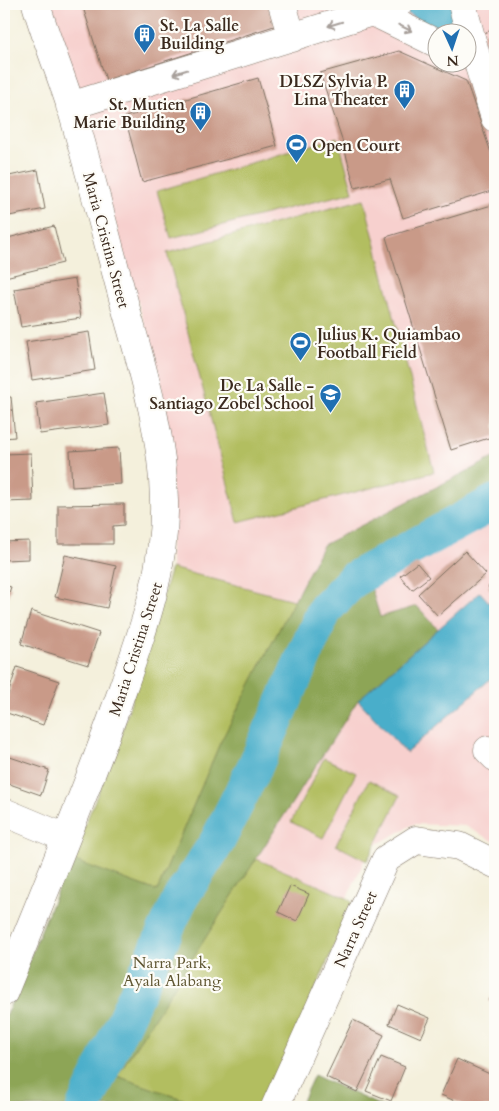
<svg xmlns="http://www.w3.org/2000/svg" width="499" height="1111" font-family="Cardo,serif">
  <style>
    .built { fill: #f7d0ce; fill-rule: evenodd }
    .green { fill: #b2be60; stroke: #76743f }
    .forest { fill: #8da556; stroke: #64683a }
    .water { fill: #4aaeca; stroke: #426c74 }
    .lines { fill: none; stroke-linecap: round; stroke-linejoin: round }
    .river { stroke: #4aaeca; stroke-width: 36 }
    .building { fill: #c99a88 }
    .minor-casing { stroke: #7c6f60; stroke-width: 29 }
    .minor { stroke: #fff; stroke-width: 28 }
    .oneway { stroke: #a79f9a }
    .labels { text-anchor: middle; stroke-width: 4.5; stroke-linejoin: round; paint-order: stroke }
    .poi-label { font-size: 16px; font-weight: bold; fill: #3b2a1e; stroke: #fdfcf7; text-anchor: start }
    .street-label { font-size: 16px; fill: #3b2a1e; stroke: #fdfcf7 }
    .park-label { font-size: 16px; fill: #5f5632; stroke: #fdfcf7 }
  </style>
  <rect width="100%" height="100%" fill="#fdfcf7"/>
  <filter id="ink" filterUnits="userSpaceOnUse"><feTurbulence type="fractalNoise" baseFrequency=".02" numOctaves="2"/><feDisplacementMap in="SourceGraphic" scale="10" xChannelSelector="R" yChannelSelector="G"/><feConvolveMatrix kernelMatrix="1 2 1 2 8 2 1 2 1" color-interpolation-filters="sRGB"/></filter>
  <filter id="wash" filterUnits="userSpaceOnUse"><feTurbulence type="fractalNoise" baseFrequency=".0096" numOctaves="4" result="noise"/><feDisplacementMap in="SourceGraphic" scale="20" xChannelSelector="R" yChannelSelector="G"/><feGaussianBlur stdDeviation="1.12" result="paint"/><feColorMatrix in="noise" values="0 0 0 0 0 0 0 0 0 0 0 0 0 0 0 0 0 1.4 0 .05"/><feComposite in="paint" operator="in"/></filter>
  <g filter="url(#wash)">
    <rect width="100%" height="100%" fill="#f4f0dc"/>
    <path class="built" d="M45,4H495V842L465,826L414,824L370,848L347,898L217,842L316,606L171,568V453L159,373L71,75ZM436,32H466V62H436Z"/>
    <path class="green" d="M338,137L353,192L171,238L157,191Z
      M364,199L434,472L238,522L167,253Z
      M171,568L316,606L217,842L347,898L353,903L264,1107H4V1021L119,742Z
      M324,758L356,773L323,838L291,822Z
      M369,780L400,796L367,861L336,845Z"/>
    <path class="forest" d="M495,457V518L371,587L380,617L417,606L438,629L358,700L117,1076L205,1107H4V1021L70,859L157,891L220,743L323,545Z
      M314,1075L383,1107H299Z"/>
    <path class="water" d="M420,4H454L462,32H441L401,10Z
      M480,592L495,609V675L406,753L358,700Z"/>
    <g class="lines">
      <path class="river" d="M84,1107L181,897L217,842L256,764L325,609L354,579L495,502"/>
    </g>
    <g id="blocks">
      <path class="building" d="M82,4H270L277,25L106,80Z
        M495,28V69L483,34Z
        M399,51L466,81L495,164V190L403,218L390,179L355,188L341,136L320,73Z
        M4,76L10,97L4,98Z
        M258,78L277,146L142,182L125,117Z
        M38,170L45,209L4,217V177Z
        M495,204V436L451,450L386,237Z
        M54,226L63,263L5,277L4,239Z
        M75,279L81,318L21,327L14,289Z
        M89,332L95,370L32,380L26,342Z
        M104,393L109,425L40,434L36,403Z
        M4,397H11L15,437L4,438Z
        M119,448L121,484L72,487L70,451Z
        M31,453L33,501L4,502V454Z
        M124,504V525L113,526V544H58V505Z
        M29,541V559L4,560V542Z
        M465,551L486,574L438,616L418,594Z
        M65,555L116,566L107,608L55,597Z
        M417,563L429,577L412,590L400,576Z
        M495,580V595L488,587Z
        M4,585L11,587L4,607Z
        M31,611L99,633L88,665L21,644Z
        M17,667L59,681L43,725L4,712V707Z
        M4,755L49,770L41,795L4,782Z
        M290,886L309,894L297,921L278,912Z
        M495,991V1004L489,1001Z
        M397,1004L430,1018L421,1038L389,1024Z
        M353,1020L384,1035L357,1092L326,1077Z
        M381,1057L405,1067L391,1101L366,1091Z
        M457,1059L494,1076L495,1072V1107H469L441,1095Z"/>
    </g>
  </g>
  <g filter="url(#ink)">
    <use href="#blocks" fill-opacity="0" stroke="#7c6f60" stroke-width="1"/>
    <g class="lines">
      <defs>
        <path id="minor" d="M282,4L292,38
          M462,4L478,63L495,118
          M366,5L373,12L436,43
          M70,106L398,4
          M488,750L495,757
          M4,812L66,838
          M4,992C43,895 83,800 118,702C141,636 166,572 164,501C163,436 144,374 127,313C108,244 91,175 71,107C60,72 46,39 36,4
          M275,1107L386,859L416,840L459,846L495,864"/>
      </defs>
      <use href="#minor" class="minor-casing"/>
      <use href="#minor" class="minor"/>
    </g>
    <defs><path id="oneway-shaft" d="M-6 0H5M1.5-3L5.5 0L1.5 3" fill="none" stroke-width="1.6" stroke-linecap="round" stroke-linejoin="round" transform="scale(1.25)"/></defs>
    <g class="oneway">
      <use href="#oneway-shaft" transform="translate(335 24) rotate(163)"/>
      <use href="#oneway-shaft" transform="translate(405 28) rotate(26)"/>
      <use href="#oneway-shaft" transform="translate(180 72) rotate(163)"/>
    </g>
  </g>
  <defs>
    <symbol id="building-pin" viewBox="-11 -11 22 30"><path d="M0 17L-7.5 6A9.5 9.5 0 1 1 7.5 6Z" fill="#1f6fb2" stroke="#fdfcf7"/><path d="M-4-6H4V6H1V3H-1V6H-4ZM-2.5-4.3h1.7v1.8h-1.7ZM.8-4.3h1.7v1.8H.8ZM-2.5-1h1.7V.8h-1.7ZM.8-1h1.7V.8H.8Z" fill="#fff"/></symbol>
    <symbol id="stadium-pin" viewBox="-11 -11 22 30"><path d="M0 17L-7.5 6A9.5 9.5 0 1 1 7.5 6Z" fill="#1f6fb2" stroke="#fdfcf7"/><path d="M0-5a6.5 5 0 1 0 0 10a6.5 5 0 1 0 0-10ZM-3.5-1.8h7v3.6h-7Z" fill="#fff"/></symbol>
    <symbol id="school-pin" viewBox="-11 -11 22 30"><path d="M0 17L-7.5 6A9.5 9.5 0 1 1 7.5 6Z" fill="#1f6fb2" stroke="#fdfcf7"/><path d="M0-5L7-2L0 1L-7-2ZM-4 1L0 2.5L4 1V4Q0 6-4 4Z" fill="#fff"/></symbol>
  </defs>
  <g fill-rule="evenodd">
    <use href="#building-pin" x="132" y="22" width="25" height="34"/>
    <use href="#building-pin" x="392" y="78" width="25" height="34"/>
    <use href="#building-pin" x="188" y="100" width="25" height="34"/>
    <use href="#stadium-pin" x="284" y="132" width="25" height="34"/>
    <use href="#stadium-pin" x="288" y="330" width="25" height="34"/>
    <use href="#school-pin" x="318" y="382" width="25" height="34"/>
  </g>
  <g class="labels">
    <g class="poi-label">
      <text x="160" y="31">St. La Salle<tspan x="160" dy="18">Building</tspan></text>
      <text x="388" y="87" text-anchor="end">DLSZ Sylvia P.<tspan x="388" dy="18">Lina Theater</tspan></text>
      <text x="185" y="110" text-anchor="end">St. Mutien<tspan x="185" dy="18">Marie Building</tspan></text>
      <text x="312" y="151">Open Court</text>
      <text x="317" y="340">Julius K. Quiambao<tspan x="317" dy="18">Football Field</tspan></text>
      <text x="314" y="391" text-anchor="end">De La Salle -<tspan x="314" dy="18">Santiago Zobel School</tspan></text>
    </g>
    <g class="street-label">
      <text transform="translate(107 240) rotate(75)" y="6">Maria Cristina Street</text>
      <text transform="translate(135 649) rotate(-72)" y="6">Maria Cristina Street</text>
      <text transform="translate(355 929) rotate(-66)" y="6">Narra Street</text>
    </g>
    <g class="park-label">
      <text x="172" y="968">Narra Park,<tspan x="172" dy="18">Ayala Alabang</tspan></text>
    </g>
  </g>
  <rect width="499" height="1111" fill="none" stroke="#fdfcf7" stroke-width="20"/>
  <g transform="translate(452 48) rotate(177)"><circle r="24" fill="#fdfcf7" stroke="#afa8a0"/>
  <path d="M0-4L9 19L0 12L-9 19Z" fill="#1f6fb2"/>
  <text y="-8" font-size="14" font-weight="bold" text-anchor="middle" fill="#3b2a1e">N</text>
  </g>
</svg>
